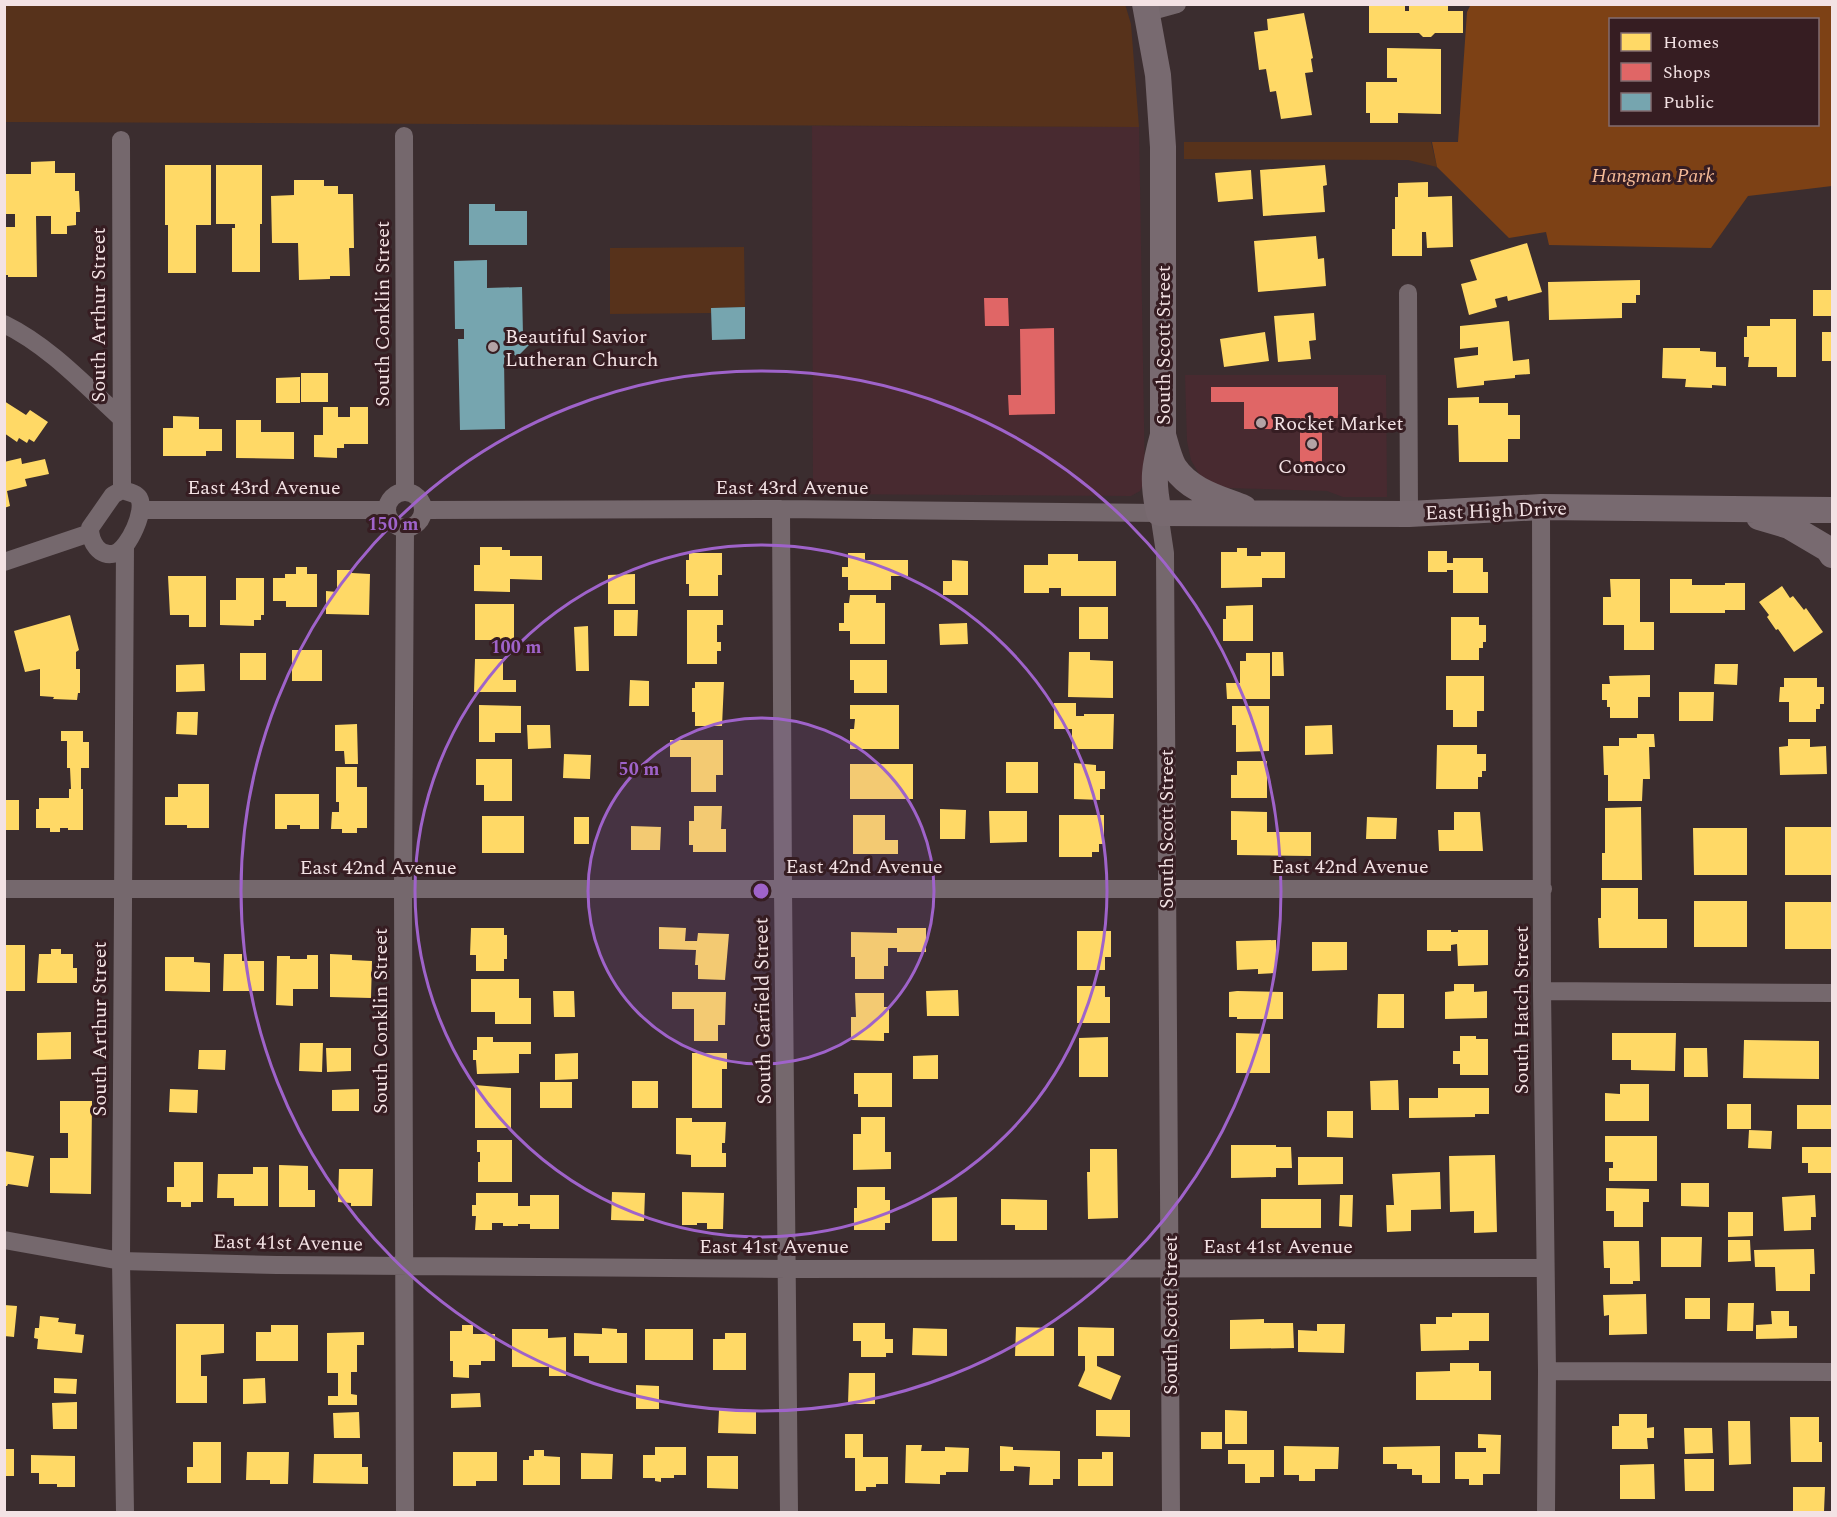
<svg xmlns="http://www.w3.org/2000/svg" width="1837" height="1517" font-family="Spectral,serif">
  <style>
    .built { fill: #482a30 }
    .green { fill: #57321b }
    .forest { fill: #7d4115; fill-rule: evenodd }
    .homes { fill: #ffd966 }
    .shops { fill: #e06666 }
    .public { fill: #76a5af }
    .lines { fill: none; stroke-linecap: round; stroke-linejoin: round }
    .minor { stroke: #75686d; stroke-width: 18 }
    .secondary { stroke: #786a70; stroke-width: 26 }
    .ring { fill: none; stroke: #9f63ca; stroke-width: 3 }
    .poi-dot { fill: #b3a3a5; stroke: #361d22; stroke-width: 2 }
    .labels { text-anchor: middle; stroke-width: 6; stroke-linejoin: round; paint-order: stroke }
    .park-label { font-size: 20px; font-style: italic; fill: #f5ba96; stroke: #361d22 }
    .street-label { font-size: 20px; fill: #f3e2e4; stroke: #361d22 }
    .poi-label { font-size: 20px; fill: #f3e2e4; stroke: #361d22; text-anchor: start }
    .centre { fill: #9f63ca; stroke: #361d22; stroke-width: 3 }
    .ring-label { font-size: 18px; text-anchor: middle; font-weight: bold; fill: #9f63ca; stroke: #361d22; stroke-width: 6; stroke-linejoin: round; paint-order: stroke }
  </style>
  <rect width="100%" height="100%" fill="#3b2d2f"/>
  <path class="built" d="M812,126L1139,127L1145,481L1140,491L1131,496L813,494Z
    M1185,375H1386L1387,497H1343L1327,491L1226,488L1209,482L1199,474L1191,460L1187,441Z"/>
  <path class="green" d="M1125,4L1131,24L1139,127L5,122V5Z
    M1184,142H1431L1437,167L1408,160L1184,159Z
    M744,247L745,307L711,308V313L610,314V248Z"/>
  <path class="forest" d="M1471,4L1832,5V186L1748,196L1711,248L1549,245L1546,232L1509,238L1437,167L1432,142H1458L1467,12ZM1610,20H1818V124H1610Z"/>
  <path class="homes" d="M1369,4L1405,5V11H1409V5H1448V11H1463V33H1435L1431,37H1423L1419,33H1369Z
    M1304,13L1313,58L1311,59L1313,72L1305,73L1312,115L1281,119L1276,91L1270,92L1266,69L1259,70L1254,32L1268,30L1267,19Z
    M1387,48L1441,49V114L1398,113V123H1370V113H1366V82H1397V78H1387Z
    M55,161V173H75V191H79L80,212H76V225L67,226V234H51V216H36L37,277H8V275H4V227H15V214H6V174H31V162Z
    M165,165H211V225H196V273H168V225H165Z
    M216,165H262V224H260V272H232V228H235V224H216Z
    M1325,165L1327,185L1323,186L1325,212L1263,216L1260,170Z
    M1251,170L1253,199L1218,202L1215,173Z
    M294,180H324V186H338V194H353L354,248H349L350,276H330V279L299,280L298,243H272L271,196L294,195Z
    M1428,182V197L1452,196L1453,247L1427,248L1426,232H1422V256H1392V229H1395V197H1398V183Z
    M1316,236L1318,259L1324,258L1326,286L1258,292L1254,241Z
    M1527,243L1542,292L1508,301L1507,296L1495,299L1497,307L1469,315L1461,284L1477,280L1470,260Z
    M1640,280V295H1636V303H1622V318L1549,320L1548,282Z
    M1813,290H1832V316H1813Z
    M1314,313L1316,340L1309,341L1311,359L1278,362L1274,316Z
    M1770,319H1796V377H1777V367H1748L1749,357H1744V337H1747V326H1770Z
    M1509,321L1513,361L1529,359L1530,374L1515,375V378L1484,381V385L1457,388L1454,358L1478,355V347L1460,349V326Z
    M1265,332L1269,361L1224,367L1220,339Z
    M1822,332H1832V361H1822Z
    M1663,348H1700V351L1716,352V367H1726V386L1712,385V388L1685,387L1686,379L1662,378Z
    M301,373H328V402H301Z
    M300,377V403H276V378Z
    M1479,397V403H1508V415H1520V439H1508V462H1459L1458,425H1448V398Z
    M4,401L26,415L30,410L48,422L34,442L29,439L27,443L19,438L17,442L4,433Z
    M323,407H338V417H350V407H368V444H344V448H337V458L314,457V435H323Z
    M173,416L199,417V429H222V451H206V456H163V428H173Z
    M236,420H261V432H294V459L236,458Z
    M21,458L22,464L45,459L49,474L25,479L27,486L7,491L10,506L4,508V462Z
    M480,547H502V550H510V556H542V580L510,579V592L474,591V565H480Z
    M1237,548H1247V556H1261V552H1285V578H1262V587L1221,588V552H1237Z
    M1428,551H1447V563H1453V558H1483V572H1488V593H1453V570H1447V572H1428Z
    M689,553H722V575H718V596H689V584H686V560H689Z
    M848,553H865V560H908V576H891V590H848V577H842V567H848Z
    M1048,554H1078V561H1116V596H1061V588H1049V593H1024V565H1048Z
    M952,560L968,561V595H943V581H952Z
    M296,567H307V574H317V607H286V601H273V578H285V574H296Z
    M337,570H352V573L370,574L369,615L326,614V591L337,592Z
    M635,574V604H608V575Z
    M168,576H206V627H189V615H170Z
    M236,578H264V615H261V620H254V626L220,625V600H236Z
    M1610,579H1640V622H1654V650H1624V625H1603V597H1611Z
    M1670,579H1692V585H1725V583H1745V610H1725V613H1670Z
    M1782,586L1790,598L1793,596L1804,610L1806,608L1823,632L1794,652L1778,629L1776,630L1767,617L1769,615L1759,602Z
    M850,595H876V603H885V644H850V631H839V623H844V603H849Z
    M475,604H514V640H475Z
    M1253,605V641H1223V619H1226V606Z
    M1079,607H1108V639H1079Z
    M614,610H638L637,636H614Z
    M687,610H723V625H717V642H721V651H717V664H687Z
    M70,615L79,650L76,652V669H80V693H78L77,700L53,699L54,697L40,696V669L25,672L14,631Z
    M1451,617H1479V625H1486V642H1483V648H1479V660H1451Z
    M967,623L968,644L940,645L939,624Z
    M588,626L589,671H576L574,627Z
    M292,650H322V681H292Z
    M1069,652H1090V660L1113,661V698L1068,697Z
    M1272,652H1283L1284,676H1272Z
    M240,653H266V680H240Z
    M1246,653H1270V699H1227L1226,683H1240V661H1246Z
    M475,659H503V680H516V692H474Z
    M850,660H887V693H854V680H850Z
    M204,664L205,691L176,692V665Z
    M1715,664H1738L1737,685L1714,684Z
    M1650,675V697H1638V718H1610V707H1607V700H1602V684H1610L1609,676Z
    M1446,676H1484V711H1477V727H1453V710H1446Z
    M1784,678H1817V687H1824V704H1820V709H1816V722H1789V702H1779L1780,687H1784Z
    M630,680L649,681V706H629Z
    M695,682H724L722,726H695V712H692V688H695Z
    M1679,692H1714L1713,721H1679Z
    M1054,703H1076V716H1084V714H1114L1113,749H1072V729H1054Z
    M479,705L521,706V733H495V742H479Z
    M850,705H899V749H850V729H854L855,719H850Z
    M1232,706H1269V751L1236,752V725H1232Z
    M177,712H198L197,735L176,734Z
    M357,724L358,764H345L344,751H335V725Z
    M527,725H550L551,748L528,749Z
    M1332,725L1333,754L1305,755V726Z
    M61,731H83V742H89V768H81V789H83V830H68V828H60V832H50V828H36V809H39V798H69V789H71L70,768H67V741H61Z
    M1637,734H1654L1655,747H1649L1650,779H1643L1642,801H1608V775H1604L1603,746H1619V738H1637Z
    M1788,739H1810V747L1826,746L1827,774L1780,775L1779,747L1788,746Z
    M670,740H723V775H716V792H691V757H670Z
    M1437,745H1477V754H1486V771H1482V777H1478V789H1436Z
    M564,754L591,755L590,779L563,778Z
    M476,759H512V801H484V785H476Z
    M1237,761H1267V798H1231V775H1237Z
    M1006,762H1038V793H1006Z
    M1074,763L1096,765V771H1105V789H1100V800L1074,799Z
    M850,764H913V799H850Z
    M336,767H357V787H367V828H357V833H342V829H331L332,812H339V802H336Z
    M178,784H209V828H187V825H165V797H178Z
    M275,794H319V829H300V825H287V829H275Z
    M4,800H19V830H4Z
    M694,806H722L721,829H726V852H693V845H689V821H694Z
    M1641,807L1642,880H1602V853H1605V808Z
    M940,809L966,810L965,839H940Z
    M989,811H1027V842L990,843Z
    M1231,811L1267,812V832H1311V856L1237,855V840H1231Z
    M1454,812H1480L1483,851H1439L1438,830H1454Z
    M853,815H885V840H898V854H853Z
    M1059,815H1104V844H1099V852H1092V857H1059Z
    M482,816H524V853H482Z
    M574,817H589V844H574Z
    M1367,817L1397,818L1396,839H1366Z
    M631,826L661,827L660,850H631Z
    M1785,827H1832V875H1785Z
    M1693,828H1747V875H1694Z
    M1601,888H1638V919H1667V948H1599L1598,918H1601Z
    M1694,901H1747V947H1694Z
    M1785,902H1832V949H1785Z
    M659,927L686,928L685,941H697L698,933L729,934L725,980L698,979V965H695L696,950L659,949Z
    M471,928H504V935H507V959H504V971H476V955H470Z
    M897,928H926V952H897V948H888V966H884V979H855V957H851V932L897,933Z
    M1427,930H1451V932H1458V930H1488V965L1458,966L1457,944L1451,945V951H1427Z
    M1077,931H1111V957H1105V970H1077Z
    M1276,940V973L1258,974V969L1237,970L1236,941Z
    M1312,942H1347V970L1312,971Z
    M4,945H25V991H4Z
    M51,949H61V954H73V968H77V983H37L39,954H51Z
    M224,954H242V961H264V991H223Z
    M330,954L352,955V960L372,961L371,998L330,997Z
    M307,955H318V989H293V1006L276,1005L277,956H290V959H307Z
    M165,957H194V962L210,963V992L165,991Z
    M471,979H519V998H531V1024H495V1012H471Z
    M1454,984H1474V992L1487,991V1018L1445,1019V992L1454,991Z
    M1077,986H1105V997H1110V1023H1077Z
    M958,990L959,1016H927L926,991Z
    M553,991H574L575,1017H554Z
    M1237,991L1283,992V1019H1237V1017H1229V992Z
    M672,992H726L725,1025H718V1041H694V1009H672Z
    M855,993H884V1007H889V1033H884V1041L851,1040V1017H856Z
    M1378,994H1404V1028H1377Z
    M71,1032V1059L37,1060V1033Z
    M1236,1033L1270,1034V1073H1236Z
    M1612,1033H1676L1675,1071L1631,1070V1060H1612Z
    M1460,1036H1476V1039H1488V1075H1460V1064H1453V1051H1460Z
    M477,1037H493V1042H531V1054H519V1073L477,1074L476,1060H473V1050H477Z
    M1108,1037V1077H1079V1038Z
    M1744,1040L1819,1041V1079L1743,1078Z
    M300,1043H323L322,1072L299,1071Z
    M326,1048H351V1071L327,1072Z
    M1684,1048H1707L1708,1077H1684Z
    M199,1050H226L225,1070L198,1069Z
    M578,1053V1079L555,1080V1054Z
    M692,1053H727V1069H722V1108H692Z
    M938,1055V1079H913V1056Z
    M854,1073H892V1107H858V1094H854Z
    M1398,1080L1399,1110H1371L1370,1081Z
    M632,1081H658V1108H632Z
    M540,1082H572V1108H540Z
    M1620,1084H1649V1121H1605V1093L1620,1094Z
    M475,1085L511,1088V1128H475Z
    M1438,1088H1489V1114H1475V1117L1409,1118V1098H1438Z
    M170,1089L198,1090L197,1113L169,1112Z
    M359,1089V1111H332V1090Z
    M60,1101H92L91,1194L50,1193V1158H68V1133H60Z
    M1727,1104H1751V1129H1727Z
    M1797,1105H1832V1129H1797Z
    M1327,1111H1353V1138L1327,1137Z
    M861,1117H885V1152H891V1169L853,1170V1134H861Z
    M676,1118H692V1122H726L725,1143H722V1153H726V1167H691V1155L676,1154Z
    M1749,1130L1772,1131L1771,1149L1748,1148Z
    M1605,1136H1657V1181H1609V1168H1613V1162H1605Z
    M477,1140H512V1182H478V1162H480V1152H477Z
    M1231,1145H1276V1147H1291L1292,1168H1276V1177L1231,1178Z
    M1802,1147H1832V1173H1808V1163H1802Z
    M1090,1149H1117L1118,1218L1088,1219L1087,1172H1090Z
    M4,1151L34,1156L28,1187L8,1184L7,1186H4Z
    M1495,1155L1497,1232L1474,1233V1211L1450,1212L1449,1156Z
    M1298,1157H1343V1184L1298,1185Z
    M174,1162H203V1202H191V1207H181V1202H167V1187H174Z
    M279,1165L308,1166V1190H315V1207H279Z
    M253,1167H268V1206H234V1198H217L218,1174H253Z
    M339,1169H373L372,1206H351V1203L338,1202Z
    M1440,1172L1441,1209L1411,1210V1231L1387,1232L1386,1205H1394L1392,1174Z
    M1681,1183H1709V1207L1681,1206Z
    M857,1187H885V1200H890V1223H885V1230H854V1208H857Z
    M1606,1188L1649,1189V1202H1643V1227H1614V1211H1606Z
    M612,1192L645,1193L644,1221L611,1220Z
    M682,1192L724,1193L723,1229H707V1223H697V1225H682Z
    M476,1193H518V1206H530V1195H559V1229H530V1224H518V1226H503V1223H492V1230H475L476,1216H472V1205H476Z
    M1340,1195H1353L1352,1227L1339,1226Z
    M1815,1195L1816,1217H1811V1230L1784,1231L1782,1197Z
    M957,1197V1241H932V1198Z
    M1001,1199L1047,1200V1230H1015V1225H1001Z
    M1261,1199H1321V1228H1261Z
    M1728,1212H1753V1236L1728,1237Z
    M1661,1237H1702L1701,1267H1661Z
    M1728,1240H1750L1751,1261L1728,1262Z
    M1603,1241H1639L1640,1281H1633V1284H1610V1268H1604Z
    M1814,1249L1815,1274H1810V1291H1776L1775,1267H1755L1754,1250Z
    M1646,1294L1647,1334L1609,1335V1315L1604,1316L1603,1295Z
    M1685,1298H1710V1319H1685Z
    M1728,1303H1754L1753,1331H1727Z
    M4,1305L17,1306L14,1337L4,1336Z
    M1771,1311H1789V1326H1797V1338L1756,1339V1325L1772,1324Z
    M1452,1313H1489V1341H1469V1350L1421,1351L1420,1324H1436V1317H1452Z
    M40,1316L59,1318L58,1322L76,1324L75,1334L84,1335L82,1353L37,1349L38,1339L34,1338L35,1328H39Z
    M1264,1319V1323H1293L1294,1348L1230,1349V1320Z
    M853,1323H885V1339H893V1353H886V1357H861V1341H853Z
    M176,1324H224V1353L201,1355V1376H207V1403H176Z
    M1317,1324H1345L1344,1353L1298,1352V1330L1317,1331Z
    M271,1325H298V1361H256V1332H271Z
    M462,1325H473V1334H495V1361H481V1365H469V1378L453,1377V1361H450V1331H462Z
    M1016,1327L1054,1328V1356H1015Z
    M1078,1327L1114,1328V1356H1097V1366L1121,1376L1111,1400L1078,1386L1085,1370V1356H1078Z
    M602,1328L617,1329V1333H627V1363H589V1356H574V1333L602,1334Z
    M913,1328L947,1329V1356L912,1355Z
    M512,1329H548V1338L566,1337V1376H549V1367H512Z
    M645,1329H693V1360H645Z
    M364,1332V1345H357V1372H351V1394L357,1395V1405H328V1396H338V1373H327V1333Z
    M725,1333H746V1370H713V1339H725Z
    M1450,1363H1479V1371H1491V1400H1416V1372L1450,1371Z
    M849,1373H875V1404H848Z
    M54,1378L77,1379L76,1394L54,1393Z
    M265,1378L266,1403L243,1404V1379Z
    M636,1385L659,1386V1409H636Z
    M480,1393L481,1407L451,1408V1394Z
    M77,1402V1429H53L52,1403Z
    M719,1410H756V1434L718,1433Z
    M1096,1410H1130V1437L1096,1436Z
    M1225,1410L1247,1411V1444H1225Z
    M359,1412L360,1438H334L333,1413Z
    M1619,1414H1647V1428L1654,1427V1438H1647L1648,1449H1612V1426H1619Z
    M1790,1417H1819V1442H1822V1462H1791Z
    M1728,1421H1750L1751,1464L1729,1465Z
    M1684,1428H1712L1713,1453L1685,1454Z
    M1201,1432H1222V1449H1201Z
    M845,1434H863V1457H888V1484H876V1487H866V1491H855V1458H845Z
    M1478,1434L1501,1435L1500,1474H1483V1485H1469V1479H1455V1452H1486V1448H1478Z
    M193,1442H221V1483H187V1467H193Z
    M906,1445H922L921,1451H945V1447L969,1448L968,1472H946V1475H940V1484L905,1483Z
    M1000,1446L1013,1447V1450L1060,1451V1479H1053V1485H1029L1030,1467L1014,1466V1471H1000Z
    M1284,1446L1339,1447L1338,1469H1315V1481H1299V1475H1284Z
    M1440,1446V1483H1422V1475H1412V1469H1397V1464H1383V1447Z
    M655,1447H686V1475H674V1478H661V1482L655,1481V1478H643V1455H655Z
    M4,1449H14V1476H4Z
    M534,1450H544V1456L560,1457V1485H523V1460H529V1456H534Z
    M1228,1450H1274V1477H1260V1483H1245V1464H1228Z
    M247,1452H289L288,1484H270V1480H246Z
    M453,1452H497V1481H476V1486H453Z
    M1102,1452H1113V1486H1078V1459H1102Z
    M581,1453L613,1454L612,1479H581Z
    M314,1454H362V1467H368V1484L313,1483Z
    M31,1455L75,1456V1487H57V1484H39V1473H31Z
    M707,1456H738V1489L707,1488Z
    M1684,1459H1714V1491H1685Z
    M1654,1464L1655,1499H1620V1465Z
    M1793,1487H1825L1824,1512H1793Z"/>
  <path class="shops" d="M984,298H1008L1009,326H985Z
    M1054,328L1055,414L1009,415L1008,395H1021L1020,329Z
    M1211,387H1338V418H1322V467H1300V418H1282L1273,429H1244V402H1211Z"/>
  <path class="public" d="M469,204H495V211H527V245H469Z
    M487,260V288L522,287L523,336L531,343L517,357L510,351L504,358L505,429L460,430L458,339H464V329H455L454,261Z
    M745,307V339L712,340L711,308Z"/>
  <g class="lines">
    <path class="minor" d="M1148,12L1177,4
      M404,136L405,492
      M121,140L122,490
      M1408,293L1409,514
      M4,324C49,346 84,384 121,418
      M122,490C128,492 136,493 139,498C146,511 129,547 116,553C99,559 90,541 90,528L113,495Z
      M387 510a18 18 0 1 1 36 0a18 18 0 1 1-36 0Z
      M1541,507L1542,991L1547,1371L1546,1512
      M781,509L783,889L789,1512
      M141,510H387
      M424,510L781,509L1159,513L1165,553L1171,1512
      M4,562L90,533
      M4,889H1543
      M1542,991L1832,993
      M4,1240L121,1261L277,1265L786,1269L1545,1268
      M1547,1371L1832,1372
      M125,1512L121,1261L125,545
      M405,1512L403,889L405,529"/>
    <path class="secondary" d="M1145,4L1158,75L1163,147V435C1154,467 1152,480 1159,513L1409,514L1541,507L1832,510
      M1163,435C1166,445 1169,458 1174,467C1190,491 1219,498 1244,508
      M1759,517L1789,526L1828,549L1832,555"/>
  </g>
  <circle cx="761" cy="891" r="173" fill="#9f63ca" fill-opacity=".12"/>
  <g class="ring">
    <circle cx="761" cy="891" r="173"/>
    <circle cx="761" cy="891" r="346"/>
    <circle cx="761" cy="891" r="520"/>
  </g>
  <g class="poi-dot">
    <circle cx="493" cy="347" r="6"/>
    <circle cx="1261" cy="423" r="6"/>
    <circle cx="1312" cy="444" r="6"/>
  </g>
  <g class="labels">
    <g class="park-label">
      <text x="1653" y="182">Hangman Park</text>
    </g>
    <g class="street-label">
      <text transform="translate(382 314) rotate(-90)" y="7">South Conklin Street</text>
      <text transform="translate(98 315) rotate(-90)" y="7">South Arthur Street</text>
      <text transform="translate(1163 345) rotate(-90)" y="7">South Scott Street</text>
      <text x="264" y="494">East 43rd Avenue</text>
      <text x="792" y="494">East 43rd Avenue</text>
      <text transform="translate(1496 510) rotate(-2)" y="7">East High Drive</text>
      <text transform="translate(1166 829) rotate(-90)" y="7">South Scott Street</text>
      <text x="864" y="873">East 42nd Avenue</text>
      <text x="1350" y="873">East 42nd Avenue</text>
      <text x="378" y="874">East 42nd Avenue</text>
      <text transform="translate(1521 1010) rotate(-90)" y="7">South Hatch Street</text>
      <text transform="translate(762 1011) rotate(-91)" y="7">South Garfield Street</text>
      <text transform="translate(380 1021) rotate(-90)" y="7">South Conklin Street</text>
      <text transform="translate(99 1029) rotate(-90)" y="7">South Arthur Street</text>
      <text transform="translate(288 1242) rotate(1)" y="7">East 41st Avenue</text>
      <text x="774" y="1253">East 41st Avenue</text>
      <text x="1278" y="1253">East 41st Avenue</text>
      <text transform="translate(1170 1315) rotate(-90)" y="7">South Scott Street</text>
    </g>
    <g class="poi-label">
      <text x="505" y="343">Beautiful Savior<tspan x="505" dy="23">Lutheran Church</tspan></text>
      <text x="1273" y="430">Rocket Market</text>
      <text x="1312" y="473" text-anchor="middle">Conoco</text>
    </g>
  </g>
  <circle cx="761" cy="891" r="9" class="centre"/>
  <g class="ring-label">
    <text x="393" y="530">150 m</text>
    <text x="516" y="653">100 m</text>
    <text x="639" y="775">50 m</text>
  </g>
  <rect width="1837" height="1517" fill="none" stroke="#f3e2e4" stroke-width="12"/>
  <rect x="1609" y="18" width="210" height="108" fill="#361d22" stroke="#826c70" stroke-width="1.5"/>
  <rect x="1621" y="33" width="30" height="18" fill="#ffd966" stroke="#826c70" stroke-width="1.5"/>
  <text x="1663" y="48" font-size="18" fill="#f3e2e4">Homes</text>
  <rect x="1621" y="63" width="30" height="18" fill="#e06666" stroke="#826c70" stroke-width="1.5"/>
  <text x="1663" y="78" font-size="18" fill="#f3e2e4">Shops</text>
  <rect x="1621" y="93" width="30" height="18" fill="#76a5af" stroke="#826c70" stroke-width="1.5"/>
  <text x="1663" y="108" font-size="18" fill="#f3e2e4">Public</text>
</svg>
